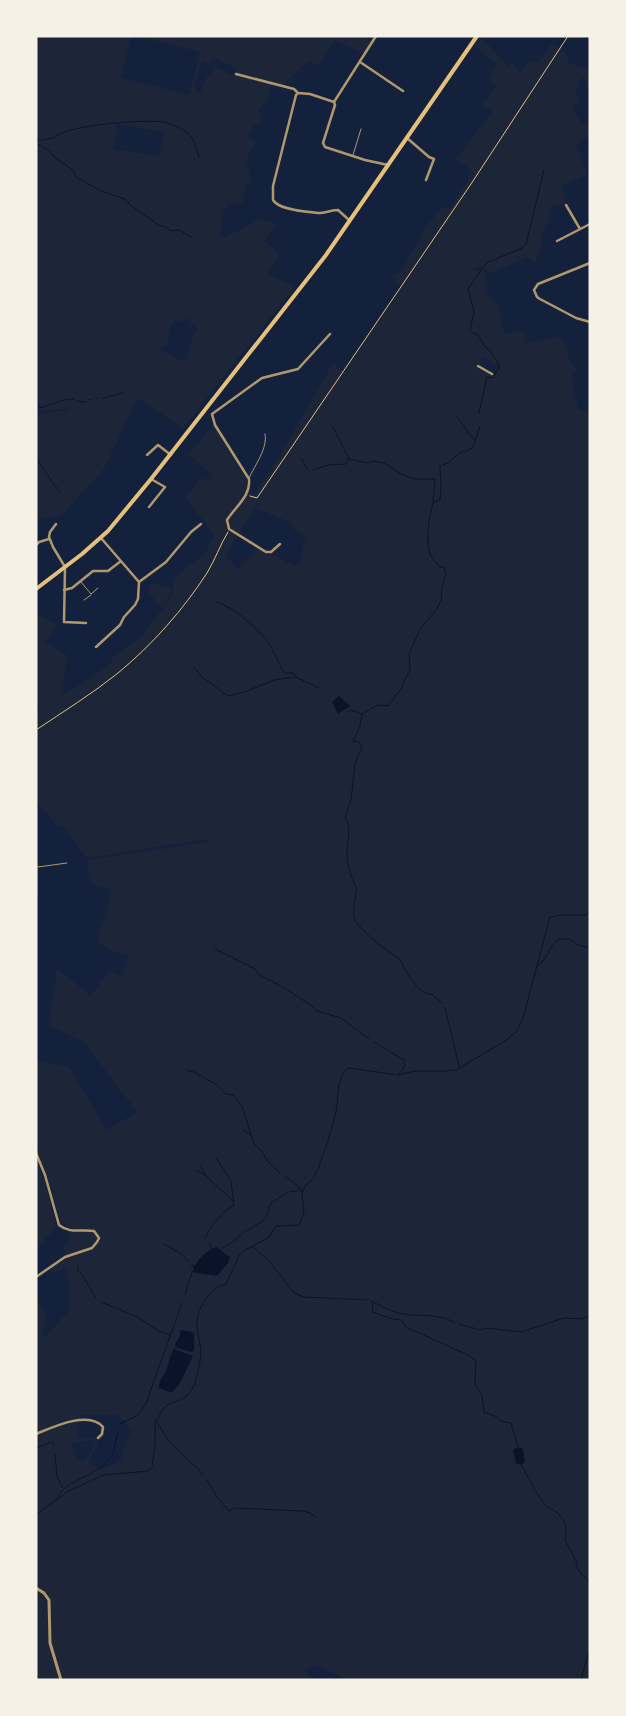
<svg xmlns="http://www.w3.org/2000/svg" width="626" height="1716" font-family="Overpass,sans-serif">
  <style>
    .green { fill: #1d2539; fill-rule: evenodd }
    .water { fill: #0b132b }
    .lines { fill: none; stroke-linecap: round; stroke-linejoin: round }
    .stream { stroke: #0b132b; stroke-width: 1 }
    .path { stroke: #e5c07b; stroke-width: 1 }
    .service { stroke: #b1986c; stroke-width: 1 }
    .minor { stroke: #b1986c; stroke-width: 2.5 }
    .tertiary { stroke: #b1986c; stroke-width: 3 }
    .primary { stroke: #e5c07b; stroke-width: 4 }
  </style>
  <rect width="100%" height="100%" fill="#14213d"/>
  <path class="green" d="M36,36H131L121,78L189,95L200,52L137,36H361L371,41L364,53L334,40L319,66L309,61L282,85L280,88L270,86L268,100L258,111L262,123L253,126L246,138L257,141C243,160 246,161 252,183H248L246,186L242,203L227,204L225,211L223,210L220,237H226L260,219L276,224L264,241L279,254L268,274L295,287L183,428L137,398L104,469L61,516L36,519V414L70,410L67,406L65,409L36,411L42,406L36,397ZM213,57L238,69L235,76L215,67L213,72L207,75L200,95L195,92V84L202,61L208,63L206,70ZM117,124L164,132L160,156L113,149ZM187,318L191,320L189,324L197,328L189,348L188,358L183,361L158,349L165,346L170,336L168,331L175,320L184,322Z
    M481,38L487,43L508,67L512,63L520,72L529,62H539L552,43L564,51L570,64L590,69V89H588L585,79L581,78L576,92L580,103L572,106L581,124L590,120V135L576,145L587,175L561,185L565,195L564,204L552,206L545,229L541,235V248L535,263L527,257L489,274L484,267L474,268V271L482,270C489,276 487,287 487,295L499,304L502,328L505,333H512L521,330L525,335L523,345L558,336L568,348L567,355L577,370L572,374L573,376L572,385L578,409L590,413V1680H348L315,1665L304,1669L312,1680H36V1296L47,1317L42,1332L44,1338L69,1310V1287L66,1266L53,1274L50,1269L67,1257L63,1246L70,1242L65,1222L62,1225L36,1147V1060L69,1067L107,1130L137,1112L83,1041L49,1026L57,969L91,995L109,970L122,977L129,955L116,953L97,942C101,924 111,908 111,889L91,884L87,860L208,842L207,839L87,858L62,825L59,827L36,802V710L39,708L36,707V613L58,625L45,643L67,655L61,695L80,685L112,663L110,660L142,636L172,596L174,579L205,553L214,536L186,497L202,477L209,482L213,475L188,454L214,425L247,479V489L254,494L276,462L333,363L344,372L404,283L403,282L401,285L389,276H394L401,271L428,224L443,206L450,209L471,174L469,169L455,159C470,144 479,126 494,111L486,107L483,103L496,86L489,80L494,68L498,65L475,47ZM484,357L500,366L495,375L477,368ZM255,508L293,523V529L306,537L299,564L295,566L271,554L268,555L258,549L237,570L226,555ZM180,1330L193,1332L195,1348L191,1352L175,1345L180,1336ZM186,1353L191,1355L159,1383C162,1376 166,1372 167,1363ZM80,1415H118L131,1429L120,1461L103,1469L88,1463L98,1442L94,1438H77ZM93,1440L96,1442L85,1460L76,1459L72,1446L74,1443Z
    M154,583L163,587L171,588L168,599L163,606H160L148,592L149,586Z
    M36,1158L45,1182L56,1224L54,1229L36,1251Z"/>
  <path class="water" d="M339,696L350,706L338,714L332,702Z
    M216,1247L230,1257L228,1263L217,1276L192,1272C196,1260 205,1252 216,1247Z
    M180,1330L193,1332L194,1336V1351L191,1352L175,1347V1345L180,1336Z
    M174,1349L193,1356L181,1381L173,1392H169L159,1388C159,1381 162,1378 165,1373C170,1366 168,1357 174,1349Z
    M518,1447L523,1449L525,1462L521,1465L516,1463L513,1450Z"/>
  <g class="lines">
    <path class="stream" d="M36,141L54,138C64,125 146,119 163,122C169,123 180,127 185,131C194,136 196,148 199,157
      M36,143L50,151L53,156L73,170L76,177L101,191L125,199L129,204L160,226H164L171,231L179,230L191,237
      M483,267L488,262L522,248L526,244L544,170
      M96,398L98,399
      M103,398L123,393
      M89,400L92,399
      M77,401L85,402
      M36,408C49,408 61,398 74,399
      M479,413L487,377L493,378L500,366L491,352L485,347L478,335L473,333L470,330L474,312L468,289L481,270
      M457,417C464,425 467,434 476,441
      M333,427L349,459
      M36,457L52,482L60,492
      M302,459L307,469
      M313,470L328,465L346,464L349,459L368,463L373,461L384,463L401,474L414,479H435L433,503
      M216,602C234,607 260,630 270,645C275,654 279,664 284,673H293L296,677L319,688
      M194,667L201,676L228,696L247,691L274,680L296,677
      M347,712L351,710L362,714
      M215,949L255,969L259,975L283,987L309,1004L317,1011L341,1018L369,1039
      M536,967C547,960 549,947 558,939H570L578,945L590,948
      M442,1003L431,994C419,996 404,969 400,959C388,952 358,930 354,917C353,913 355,894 357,890C352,879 348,868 347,856C346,842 353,830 345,817L351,800L355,764L362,746L359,742L353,741L360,726L362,714L378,705L388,706L402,687L410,669L409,654L420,629L437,609L441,600L442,588L446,573L444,567H440C437,564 434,561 432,558C424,543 429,518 433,503L440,500L441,488L440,466L448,463L462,451L465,452L473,447L480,426
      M445,1008L459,1066
      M374,1042L404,1060L405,1066L399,1074
      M186,1070L194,1072L217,1085L226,1094L233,1095L242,1106L254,1144L262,1151L267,1161L280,1173
      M242,1129L251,1135
      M200,1164L205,1175
      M196,1170L205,1175L233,1201
      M285,1176L300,1188L302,1193
      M205,1238C212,1224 221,1213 234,1205L231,1181L216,1158
      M209,1243L212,1249
      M164,1244L181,1254L188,1261
      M252,1246L270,1262L294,1293L304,1297L368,1300
      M219,1250L234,1241L245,1231L250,1229L265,1219L271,1203L288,1192L297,1191L300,1188
      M191,1266H194
      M78,1267V1271L81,1273L96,1298
      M185,1294L192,1273
      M371,1301C382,1306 392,1313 404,1314C423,1317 435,1313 454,1322
      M101,1302L137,1317L159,1331L170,1335
      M372,1302L373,1312L392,1319L401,1320L406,1327L468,1355L476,1361L475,1384L482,1396L484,1412L497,1417L500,1421L511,1423L518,1447
      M459,1324L480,1330L486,1328L521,1332L564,1318L581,1319L590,1316
      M157,1422L168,1440L204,1475
      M119,1424L137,1416L146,1403L182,1303
      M36,1448L52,1442L54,1446
      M55,1454L57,1476L62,1487
      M521,1464L536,1492L546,1506L558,1513L566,1525L565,1540L576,1561L578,1570L590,1583
      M207,1480L217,1497L229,1511L234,1508L303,1511L310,1513L316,1517
      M57,1498C65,1479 102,1475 112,1455C115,1448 116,1439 118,1432
      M36,1515L67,1492L103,1475L148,1471L152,1467L155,1445V1422C160,1418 160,1411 165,1407C173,1401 185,1401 191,1391C196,1384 200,1363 201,1354C201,1345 198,1337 197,1328C195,1310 209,1288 226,1284L240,1254L245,1250L268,1238L276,1226L299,1225L304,1213L302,1193L305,1186L312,1180L318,1169L328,1141L336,1112L339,1084L343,1073L349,1068L398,1075L415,1071H445L456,1070L505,1041L516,1032L523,1018L550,917L562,915H586L590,910
      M581,1680L590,1648"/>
    <path class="path" d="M250,496L257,498L471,184L568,36
      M36,730C64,711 92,694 118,673C152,645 183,610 207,573C215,560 220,545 228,532"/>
    <path class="service" d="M353,155L361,129
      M249,478C255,465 268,448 265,434
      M81,582L91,594L98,588
      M84,600L91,595
      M38,867L67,863"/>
    <path class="minor" d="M360,62L403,91
      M236,74L294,89L298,93
      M298,93L296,95L273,186V200C279,210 307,212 318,213C325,213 332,210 338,210L349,220
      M298,93L310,94L334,102L335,105L323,143L325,147L365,160L388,165
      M334,102L376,36
      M407,138L429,157L434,159L426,180
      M566,205L580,229
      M557,241L590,224
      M590,263L538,284L534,290L537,297L540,299L576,318L590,322
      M478,366L492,374
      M212,414L215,425L249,479C251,496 236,506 227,520L229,529L266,552H271L280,544
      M212,414L262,378L298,369L330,334
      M147,455L158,445L171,455
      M149,507L165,487L151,479
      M56,524L50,532L49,537L53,547L65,567L64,622L86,623
      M101,538L139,582
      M36,545L39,542L49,539
      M139,582L166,562L191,532L201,524
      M64,590L72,588L93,571H108L121,561
      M96,647L120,625L124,617L135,605L138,599L139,582
      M36,865V894
      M36,1153L45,1175L59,1225C70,1234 81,1229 94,1231L99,1238L97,1242L92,1248L65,1257L36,1277
      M36,1434C53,1427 89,1410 103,1427L102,1434L98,1438"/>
    <path class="tertiary" d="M36,1588L44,1593L49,1600L50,1643L61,1680"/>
    <path class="primary" d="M36,589L82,554L108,531L151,479L326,255L477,36"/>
  </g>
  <rect width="626" height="1716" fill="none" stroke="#f6f1e7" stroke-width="75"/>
</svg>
